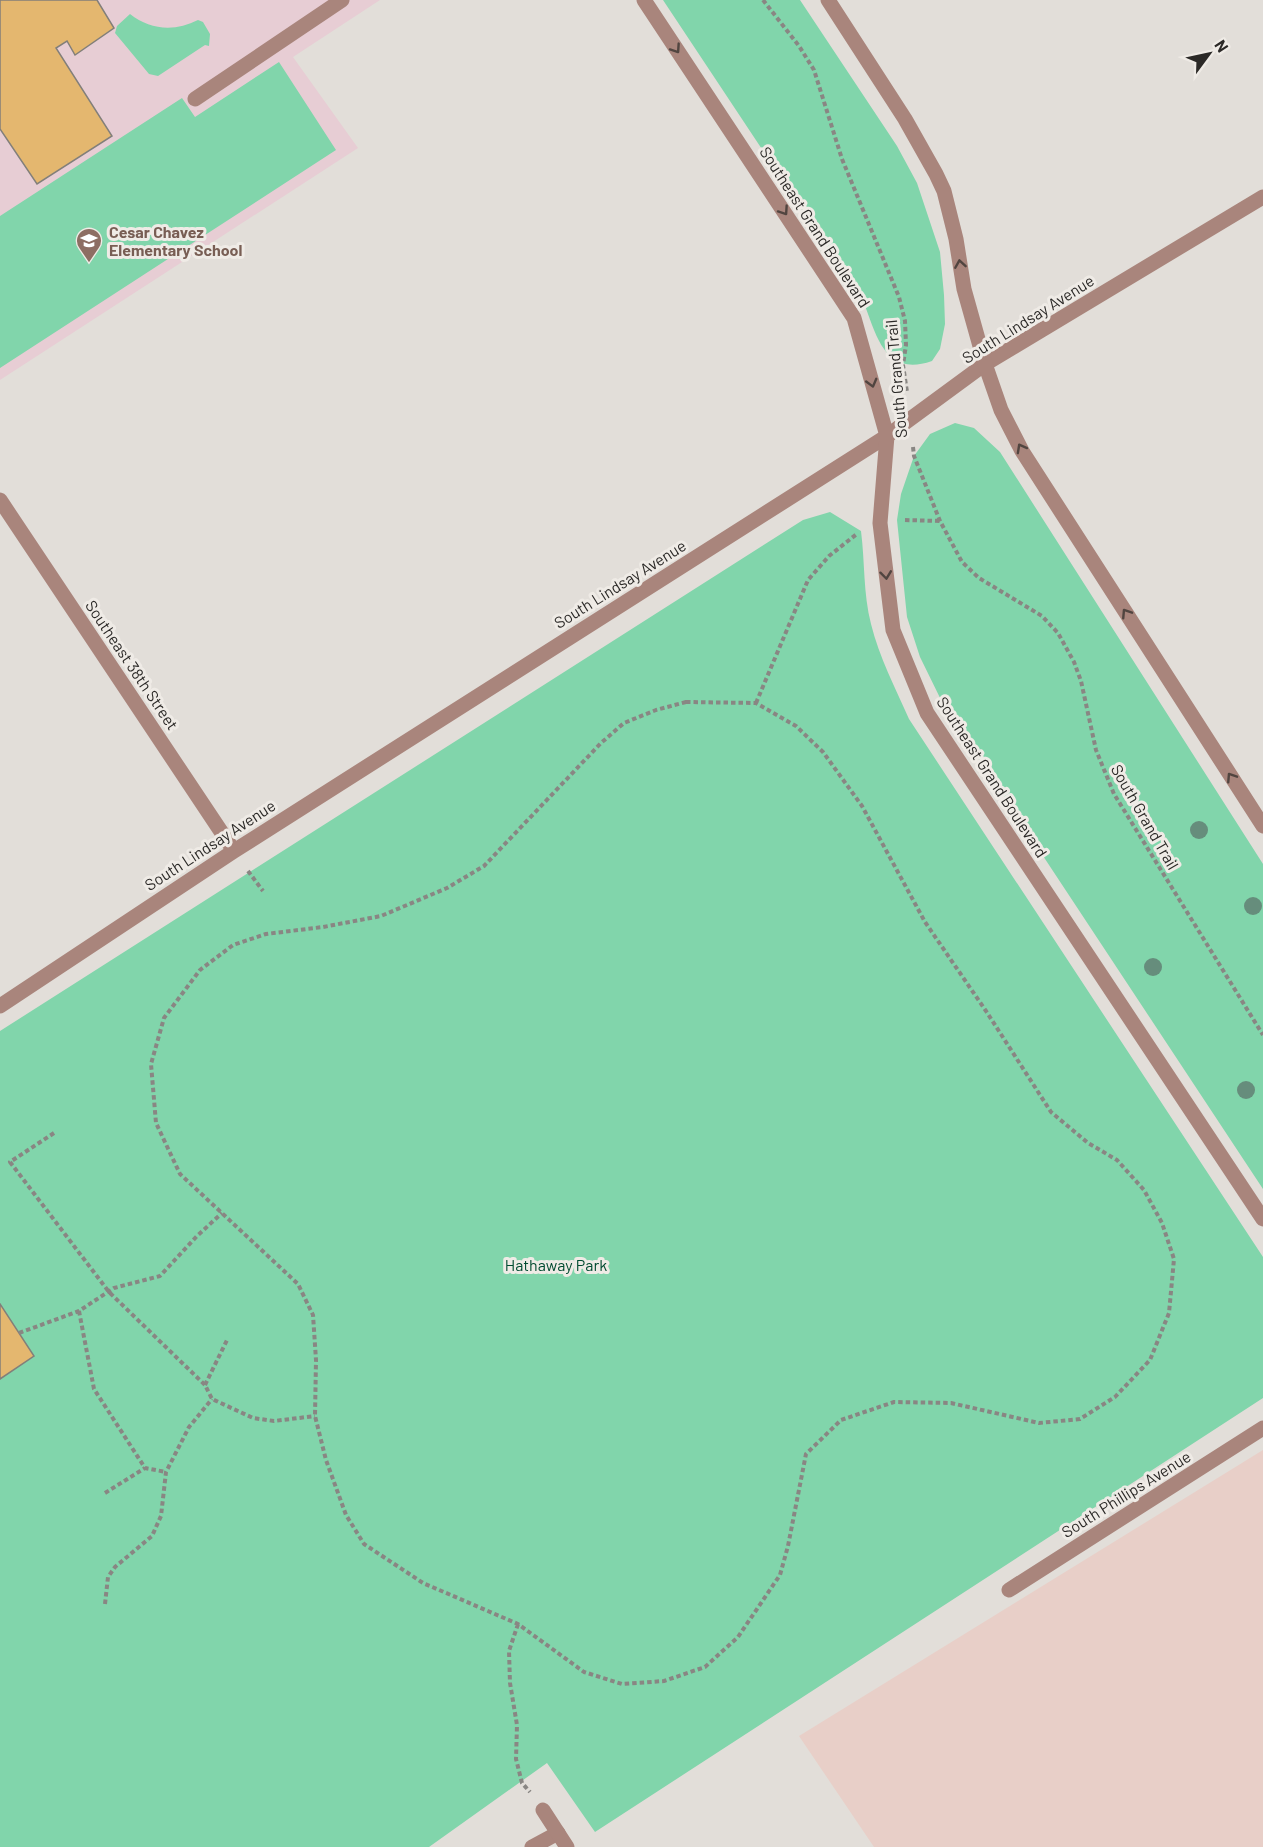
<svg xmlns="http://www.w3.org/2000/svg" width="1263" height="1847" font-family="Barlow,sans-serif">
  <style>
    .industrial { fill: #e8cfc8 }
    .education { fill: #e7cdd4 }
    .green { fill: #81d5ab }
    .building { fill: #e4b76f; stroke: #827f7a; stroke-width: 1.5 }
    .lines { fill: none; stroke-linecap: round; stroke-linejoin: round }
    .path { stroke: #898683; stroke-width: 4; stroke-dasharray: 4.5 3; stroke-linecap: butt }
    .service { stroke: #a9857c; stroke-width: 15 }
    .minor { stroke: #a9857c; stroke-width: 15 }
    .tertiary { stroke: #a9857c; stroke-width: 15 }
    .tree { fill: #668d7c }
    .oneway { stroke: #514540 }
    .labels { text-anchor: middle; stroke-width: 6; stroke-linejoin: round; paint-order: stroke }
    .street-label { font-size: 16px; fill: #2b2927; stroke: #efebe6 }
    .education-label { font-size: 16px; font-weight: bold; fill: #785e54; stroke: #efebe6; text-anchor: start }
    .park-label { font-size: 16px; fill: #014b30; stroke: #efebe6 }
  </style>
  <rect width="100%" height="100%" fill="#e2ded9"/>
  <path class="industrial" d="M1263,1450V1847H874L799,1736Z"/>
  <path class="education" d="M0,0H380L293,57L358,148L0,380Z"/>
  <path class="green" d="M663,0H800L897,146L917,183L940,252L944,295L945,324L940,349L932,361C886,377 877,338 864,303Z
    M130,14C150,30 175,32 198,20L203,22L210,34L209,46L205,45L158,76L149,74L115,33L117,26Z
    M279,62L336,150L0,368V216L182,98L195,117Z
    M955,423L974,428L1000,452L1263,864V1189L944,706L920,657L907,617L897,520L901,494L914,456L930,434Z
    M830,512L861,531C865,562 863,593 871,624C879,657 896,689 909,719L1263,1257V1398L595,1832L547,1763L429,1847H0V1031L803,520Z"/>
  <path class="building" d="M0,0H97L114,28L75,55L67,41L56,48L112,136L37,184L0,129Z
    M0,1304L34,1356L0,1379Z"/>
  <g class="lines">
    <path class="path" d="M763,0L799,46L814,70L842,159L899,297L905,321L906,345L903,365L907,392
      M913,447L914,456L940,521L962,562L979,578L1042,616L1058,633L1074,662L1081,681L1096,750L1114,794L1263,1035
      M905,520L940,521
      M686,702L756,703L796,726L823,752L862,806L925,922L986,1011L1051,1112L1088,1143L1117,1160L1144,1190L1162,1223L1174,1259L1169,1313L1150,1360L1115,1397L1080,1419L1039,1423L951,1403L894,1402L841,1420L806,1454L788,1546L780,1575L738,1637L705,1667L664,1681L622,1684L584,1672L518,1624L423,1583L364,1544L346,1515L326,1460L315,1416L316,1360L313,1315L298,1284L180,1174L156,1123L151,1064L164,1018L200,970L233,945L266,934L323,927L381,916L447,888L484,866L601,743L624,723L656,710Z
      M756,703L808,580L829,556L858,533
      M248,871L263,891
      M54,1133L10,1162L109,1292L205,1385L212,1399L253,1418L274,1421L315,1416
      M79,1311L94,1389L145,1468L166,1472
      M19,1333L79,1311L114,1288L160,1276L197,1236L222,1213
      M205,1385L227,1340
      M105,1493L145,1468
      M105,1604L108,1577L115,1567L152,1536L161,1516L166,1472L189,1427L212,1399
      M518,1624L509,1651L510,1683L517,1725L516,1759L522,1783L530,1792"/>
    <path class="service" d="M195,99L342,0
      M532,1847L558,1833"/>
    <path class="minor" d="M0,500L234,851
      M0,1006L234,851L887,436L985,364L1263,197
      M1009,1590L1263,1428
      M543,1810L567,1847"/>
    <path class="tertiary" d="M644,0L854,318L887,436L880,523L893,630L927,713L1263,1219
      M828,0L905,119L936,174L944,191L956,239L964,289L985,364L1001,410L1022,451L1263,826"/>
  </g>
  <g class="tree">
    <circle cx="1199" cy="830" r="9"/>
    <circle cx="1253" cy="906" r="9"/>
    <circle cx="1153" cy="967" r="9"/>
    <circle cx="1246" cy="1090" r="9"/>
  </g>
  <defs><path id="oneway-chevron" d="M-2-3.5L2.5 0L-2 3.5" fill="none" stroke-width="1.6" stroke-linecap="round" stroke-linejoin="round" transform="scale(1.5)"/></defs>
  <g class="oneway">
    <use href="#oneway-chevron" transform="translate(676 49) rotate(56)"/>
    <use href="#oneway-chevron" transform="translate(784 211) rotate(56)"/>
    <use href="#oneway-chevron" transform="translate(960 264) rotate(-99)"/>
    <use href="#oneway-chevron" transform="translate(872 383) rotate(75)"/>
    <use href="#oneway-chevron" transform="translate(1021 448) rotate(-119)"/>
    <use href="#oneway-chevron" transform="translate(886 575) rotate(83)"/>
    <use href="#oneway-chevron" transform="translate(1126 613) rotate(-123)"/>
    <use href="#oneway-chevron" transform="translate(1231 777) rotate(-123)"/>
  </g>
  <defs>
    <symbol id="school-pin" viewBox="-11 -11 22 30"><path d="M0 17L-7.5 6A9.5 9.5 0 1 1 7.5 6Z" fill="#8d6e63" stroke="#efebe6"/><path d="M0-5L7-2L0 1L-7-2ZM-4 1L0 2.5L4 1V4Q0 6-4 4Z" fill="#fff"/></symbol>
  </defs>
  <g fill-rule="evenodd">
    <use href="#school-pin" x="74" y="226" width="30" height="40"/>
  </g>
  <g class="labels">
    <g class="street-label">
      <text transform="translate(815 227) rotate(57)" y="6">Southeast Grand Boulevard</text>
      <text transform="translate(1028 319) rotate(-32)" y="6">South Lindsay Avenue</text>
      <text transform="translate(896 379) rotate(-95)" y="6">South Grand Trail</text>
      <text transform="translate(620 584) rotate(-32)" y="6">South Lindsay Avenue</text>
      <text transform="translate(132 665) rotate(56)" y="6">Southeast 38th Street</text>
      <text transform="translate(992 777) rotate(57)" y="6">Southeast Grand Boulevard</text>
      <text transform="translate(1145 817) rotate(60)" y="6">South Grand Trail</text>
      <text transform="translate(210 845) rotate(-33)" y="6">South Lindsay Avenue</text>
      <text transform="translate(1126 1494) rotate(-32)" y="6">South Phillips Avenue</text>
    </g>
    <g class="education-label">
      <text x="109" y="238">Cesar Chavez<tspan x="109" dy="18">Elementary School</tspan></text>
    </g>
    <g class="park-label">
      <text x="556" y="1271">Hathaway Park</text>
    </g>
  </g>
  <g transform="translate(1209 54) rotate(57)" stroke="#efebe6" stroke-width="4.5" paint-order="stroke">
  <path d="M0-4.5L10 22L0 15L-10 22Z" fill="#2b2927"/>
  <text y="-9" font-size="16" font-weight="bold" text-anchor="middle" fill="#2b2927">N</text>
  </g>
</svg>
